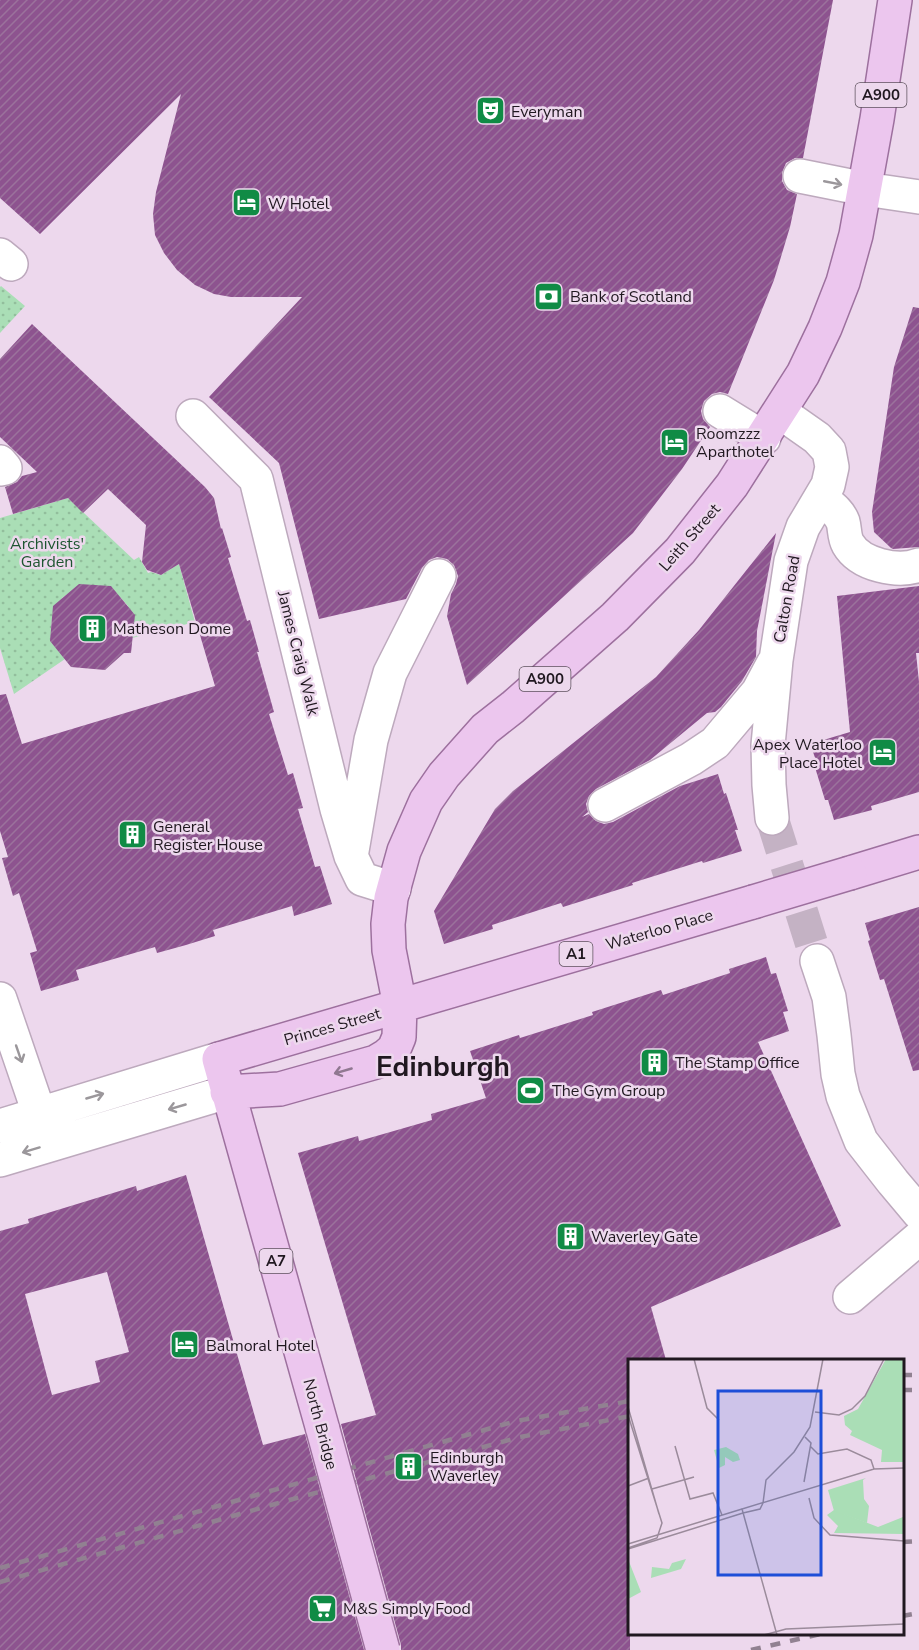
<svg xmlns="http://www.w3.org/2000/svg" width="919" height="1650" font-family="'Nunito Sans',sans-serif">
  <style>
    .park { fill: url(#park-dots) }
    .building { fill: url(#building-hatch); fill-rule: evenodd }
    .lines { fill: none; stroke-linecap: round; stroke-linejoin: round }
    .minor-tunnel { stroke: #c4b2c4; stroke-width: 33; stroke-dasharray: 33 16; stroke-linecap: butt }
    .minor-casing { stroke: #bda9bd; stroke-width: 36 }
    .major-casing { stroke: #9d709e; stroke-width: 36 }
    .minor { stroke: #fff; stroke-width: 33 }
    .major { stroke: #ecc6ee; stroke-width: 33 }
    .rail { stroke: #918191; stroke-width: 4.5; stroke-dasharray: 10 10; stroke-linecap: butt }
    .major-bridge-casing { stroke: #9d709e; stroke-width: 36; stroke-linecap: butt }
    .major-bridge { stroke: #ecc6ee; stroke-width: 33 }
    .oneway { stroke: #9b979b }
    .oneway2 { stroke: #907891 }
    .labels { text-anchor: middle; stroke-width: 5; stroke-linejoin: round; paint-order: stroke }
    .shield { fill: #edd8ed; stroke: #5e525e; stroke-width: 1.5 }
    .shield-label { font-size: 15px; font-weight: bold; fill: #201820 }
    .poi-label { font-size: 16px; fill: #201820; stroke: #edd8ed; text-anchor: start }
    .street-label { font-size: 16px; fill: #201820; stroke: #edd8ed }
    .park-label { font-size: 16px; fill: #1d5530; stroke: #edd8ed }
    .town-label { font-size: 28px; font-weight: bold; fill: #201820; stroke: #edd8ed }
    .inset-road { fill: none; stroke: #9b8b9b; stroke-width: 1.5 }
    .view { fill: #1d4ed8; fill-opacity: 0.15; stroke: #1d4ed8; stroke-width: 3 }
    .inset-edge { fill: none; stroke: #201820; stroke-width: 3 }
  </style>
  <defs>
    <pattern id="park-dots" width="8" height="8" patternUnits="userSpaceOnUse" patternTransform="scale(1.5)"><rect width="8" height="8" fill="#aadeb6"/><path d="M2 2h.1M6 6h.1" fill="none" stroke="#92be9c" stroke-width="1.8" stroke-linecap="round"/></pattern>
    <pattern id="building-hatch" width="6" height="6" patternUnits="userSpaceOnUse" patternTransform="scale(1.5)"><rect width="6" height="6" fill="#8d538f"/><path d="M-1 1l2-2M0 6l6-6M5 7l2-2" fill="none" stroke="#9b729c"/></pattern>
  </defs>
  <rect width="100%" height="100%" fill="#edd8ed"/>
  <path class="park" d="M1,286L25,306L0,333V287Z
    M68,498L134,560L139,557L148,573L151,572L161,575L179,564L195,622L132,638L128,606L120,597L118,598L69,593L62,598L55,619H52L51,630L54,631L65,659L14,694L0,648V518Z"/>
  <path class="building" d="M0,0H833L803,158H795L786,163L782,173V181L787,190L797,194L790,227L774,280L728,394L720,392L712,394L704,401L701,411L703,419L710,427L682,469L633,533L467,685L447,616L451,594L456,584L458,576L454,565L447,559L437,557L429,560L422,568L406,599L319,619L279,463L209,397L302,297H231L214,294L195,285L177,270L164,253L155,235L153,214L156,192L181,94L40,234L0,198Z
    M913,307L919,308V547L893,549L891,548L874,532L872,512L894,367Z
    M32,324L205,487L214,498L221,529L222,528L231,557L228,558L247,621L250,620L259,652H257L274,712L269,714L288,775L293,773L303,808L298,809L315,867L320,866L332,904L294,916L292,906L213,930L215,936L186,945L157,953L155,947L76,970L79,980L41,991L30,953L37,951L19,893L13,896L2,858L8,857L0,831V695L6,694L22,744L215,686L179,564L161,575L147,570L142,562L146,525L108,489L83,513L68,498L13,514L5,487L17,482L22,476L37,472L0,437V359Z
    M776,533L757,631L756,657L742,681L721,707L715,712L707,713L650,760L596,789L589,796L586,804L588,812L582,817L589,814L596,821L604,824L613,822L680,786L718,774L724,794L726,793L738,830H735L742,851L703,863L702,861L632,883L633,885L563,907L561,903L492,925L493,929L444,944L434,911L495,809L513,791L656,677L699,630Z
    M79,584L111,586L135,615L131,653H124L105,670L71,667L50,641L53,606Z
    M919,586V653H916L919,682V792L871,806L872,810L834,820L828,800H825L814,764L817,763L810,744L850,732L837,596Z
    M919,907V1070L913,1071L884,979L880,980L868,941L870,940L865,923Z
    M766,957L771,974L776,973L788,1011L783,1012L789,1031L758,1042L841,1226L651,1307L666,1360H630V1650H401V1645L341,1424L376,1415L298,1153L358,1136L359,1141L432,1120L431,1114L486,1098L470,1051L519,1035L520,1038L593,1015L592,1012L661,990L663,995L730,973L729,969Z
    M186,1175L263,1445L305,1434L364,1650H0V1231L29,1223L28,1219L136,1186L137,1191ZM107,1272L129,1352L95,1361L100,1382L52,1395L25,1294Z"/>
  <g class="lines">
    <path class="minor-tunnel" d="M772,818L817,961"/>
    <defs>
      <path id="minor" d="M800,176L865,189L919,197
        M0,255L11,264
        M720,411L764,438
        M193,416L256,479L337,809L351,856L362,879L394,889
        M0,462L5,468L0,469
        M821,498C829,505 839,511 843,522C845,529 844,537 848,544C860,565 898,573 919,565
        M605,805L691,759L715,743L758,692L773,664
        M772,818L769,785L768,745L776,660L791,561L803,527L828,485L832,467L829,451L817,438L780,412
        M352,851L371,740L390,673L439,576
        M817,961L829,997L834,1035L838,1074L843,1096L861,1141L893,1182L919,1213
        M0,999L39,1113
        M0,1126L219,1059
        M0,1160L227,1092
        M850,1297L919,1238"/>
      <path id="major" d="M850,873L919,852
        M227,1092L280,1089L376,1062L386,1056L394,1049L399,1037L400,1006L389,950L388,924L391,898L404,851L426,801L444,775L485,729L513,707L615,617L680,551L732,485L803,374L825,328L843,282L856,235L877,119L895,0
        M323,1430L219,1059L753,902"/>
    </defs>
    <use href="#minor" class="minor-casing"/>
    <use href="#major" class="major-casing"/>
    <use href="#minor" class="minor"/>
    <use href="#major" class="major"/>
    <path class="rail" d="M902,1375H919
      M902,1390H919
      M902,1542L919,1541
      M0,1568L516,1421L630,1401
      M0,1582L275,1504L520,1437L630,1416
      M902,1616L919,1613
      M751,1650L820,1634"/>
    <defs>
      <path id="major-bridge" d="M753,902L850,873
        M323,1430L383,1650"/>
    </defs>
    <use href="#major-bridge" class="major-bridge-casing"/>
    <use href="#major-bridge" class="major-bridge"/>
  </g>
  <defs><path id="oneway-shaft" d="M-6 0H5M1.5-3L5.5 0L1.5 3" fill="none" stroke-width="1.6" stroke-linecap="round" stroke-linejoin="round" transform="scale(1.5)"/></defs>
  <g class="oneway">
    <use href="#oneway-shaft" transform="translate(833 183) rotate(11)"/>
    <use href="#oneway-shaft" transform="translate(19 1054) rotate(71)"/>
    <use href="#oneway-shaft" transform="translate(95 1096) rotate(-16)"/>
    <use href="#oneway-shaft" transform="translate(177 1107) rotate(164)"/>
    <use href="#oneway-shaft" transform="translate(31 1150) rotate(163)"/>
  </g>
  <use class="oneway2" href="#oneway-shaft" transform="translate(343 1071) rotate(164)"/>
  <defs>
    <symbol id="theatre-square" viewBox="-11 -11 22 22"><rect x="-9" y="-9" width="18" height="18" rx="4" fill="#108b45" stroke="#edd8ed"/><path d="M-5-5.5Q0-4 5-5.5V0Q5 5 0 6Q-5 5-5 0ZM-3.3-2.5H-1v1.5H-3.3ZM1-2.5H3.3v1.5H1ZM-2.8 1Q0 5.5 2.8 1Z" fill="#fff"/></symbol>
    <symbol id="hotel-square" viewBox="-11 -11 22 22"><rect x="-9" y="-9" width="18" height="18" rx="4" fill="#108b45" stroke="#edd8ed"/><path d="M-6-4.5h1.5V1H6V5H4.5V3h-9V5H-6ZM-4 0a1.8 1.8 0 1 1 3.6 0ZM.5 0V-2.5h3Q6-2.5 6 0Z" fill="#fff"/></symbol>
    <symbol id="bank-square" viewBox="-11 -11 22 22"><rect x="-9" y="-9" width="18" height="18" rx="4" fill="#108b45" stroke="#edd8ed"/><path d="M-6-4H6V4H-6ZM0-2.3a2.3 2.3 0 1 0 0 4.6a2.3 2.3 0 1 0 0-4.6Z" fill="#fff"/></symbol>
    <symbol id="building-square" viewBox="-11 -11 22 22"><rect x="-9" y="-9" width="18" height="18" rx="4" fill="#108b45" stroke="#edd8ed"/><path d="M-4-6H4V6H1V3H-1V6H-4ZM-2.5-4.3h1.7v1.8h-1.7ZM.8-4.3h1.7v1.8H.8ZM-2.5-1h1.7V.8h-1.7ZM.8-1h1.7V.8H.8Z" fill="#fff"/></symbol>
    <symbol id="stadium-square" viewBox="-11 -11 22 22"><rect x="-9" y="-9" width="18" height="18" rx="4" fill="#108b45" stroke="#edd8ed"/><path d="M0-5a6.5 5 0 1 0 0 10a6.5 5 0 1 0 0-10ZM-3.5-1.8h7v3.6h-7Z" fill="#fff"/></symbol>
    <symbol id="supermarket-square" viewBox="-11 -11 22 22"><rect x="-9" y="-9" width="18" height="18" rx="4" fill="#108b45" stroke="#edd8ed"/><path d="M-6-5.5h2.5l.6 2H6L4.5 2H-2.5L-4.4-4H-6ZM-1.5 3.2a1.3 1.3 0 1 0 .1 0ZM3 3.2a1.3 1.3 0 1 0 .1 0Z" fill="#fff"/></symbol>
  </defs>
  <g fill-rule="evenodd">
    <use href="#theatre-square" x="474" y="94" width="33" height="33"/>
    <use href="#hotel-square" x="230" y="186" width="33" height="33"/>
    <use href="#bank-square" x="532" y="280" width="33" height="33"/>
    <use href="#hotel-square" x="658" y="426" width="33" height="33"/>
    <use href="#building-square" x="76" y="612" width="33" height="33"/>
    <use href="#hotel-square" x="866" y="736" width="33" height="33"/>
    <use href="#building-square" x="116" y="818" width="33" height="33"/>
    <use href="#building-square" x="638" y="1046" width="33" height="33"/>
    <use href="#stadium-square" x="514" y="1074" width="33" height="33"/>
    <use href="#building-square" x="554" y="1220" width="33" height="33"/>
    <use href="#hotel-square" x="168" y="1328" width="33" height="33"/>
    <use href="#building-square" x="392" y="1450" width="33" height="33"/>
    <use href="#supermarket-square" x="306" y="1592" width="33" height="33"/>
  </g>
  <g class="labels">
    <g class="shield">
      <rect x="855.5" y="83" width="51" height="24" rx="4.5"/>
      <rect x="519.5" y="667" width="51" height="24" rx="4.5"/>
      <rect x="559.5" y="942" width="33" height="24" rx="4.5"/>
      <rect x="259.5" y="1249" width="33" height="24" rx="4.5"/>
    </g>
    <g class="shield-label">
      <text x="881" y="100">A900</text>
      <text x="545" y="684">A900</text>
      <text x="576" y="959">A1</text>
      <text x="276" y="1266">A7</text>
    </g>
    <g class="poi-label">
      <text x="511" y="117">Everyman</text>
      <text x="268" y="209">W Hotel</text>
      <text x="570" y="302">Bank of Scotland</text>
      <text x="696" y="439">Roomzzz<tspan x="696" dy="18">Aparthotel</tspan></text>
      <text x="113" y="634">Matheson Dome</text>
      <text x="862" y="750" text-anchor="end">Apex Waterloo<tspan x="862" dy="18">Place Hotel</tspan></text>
      <text x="153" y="832">General<tspan x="153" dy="18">Register House</tspan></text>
      <text x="675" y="1068">The Stamp Office</text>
      <text x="552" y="1096">The Gym Group</text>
      <text x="591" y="1242">Waverley Gate</text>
      <text x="206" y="1351">Balmoral Hotel</text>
      <text x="430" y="1463">Edinburgh<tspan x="430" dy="18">Waverley</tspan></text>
      <text x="343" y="1614">M&amp;S Simply Food</text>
    </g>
    <g class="street-label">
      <text transform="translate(689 537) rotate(-49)" y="6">Leith Street</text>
      <text transform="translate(786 599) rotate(-80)" y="6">Calton Road</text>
      <text transform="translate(299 653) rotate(76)" y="6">James Craig Walk</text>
      <text transform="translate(659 929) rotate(-16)" y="6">Waterloo Place</text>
      <text transform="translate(332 1026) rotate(-16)" y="6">Princes Street</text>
      <text transform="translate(321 1424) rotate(75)" y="6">North Bridge</text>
    </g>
    <g class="park-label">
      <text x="47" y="549">Archivists'<tspan x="47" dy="18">Garden</tspan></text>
    </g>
    <g class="town-label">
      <text x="443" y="1076">Edinburgh</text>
    </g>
  </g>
  <g transform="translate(628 1359)">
    <rect width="276" height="276" fill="#edd8ed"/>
    <path d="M206,151L250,168L275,158L276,175L206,174L210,167L199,156Z" fill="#aadeb6"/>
    <path d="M238,119L235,121L236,140L241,147L239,164L206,152L200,131Z" fill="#aadeb6"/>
    <path d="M258,0H276V103H253L254,91L222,76L224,72L217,66L216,57L230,50ZM98,88L110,95L112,101L105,103L97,98V106L91,109L86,91ZM0,200L13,233L0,240ZM58,200L53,210L23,219L24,208L41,210L44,204Z" fill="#aadeb6"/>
    <path class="inset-road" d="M66,0L79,49L91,61M0,48L31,155M187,53L211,56L224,50L237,37L256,0M0,56L34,164L29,179L0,189M47,87L62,140L85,134L94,156M182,87L190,95L219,90L243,101L246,110M176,123L183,84L177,78M0,127L21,119M24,130L66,118M181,139L186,159L202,176L276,182M135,144L138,121L166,93L182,68L195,0M115,154L132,150L135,144M0,185L114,150M0,190L115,154M136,276L158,270L276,265M149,276L114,150L246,110L276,109M219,276H256"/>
    <path class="view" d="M90,32H193V216H90Z"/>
    <rect width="276" height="276" class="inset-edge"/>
  </g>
</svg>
